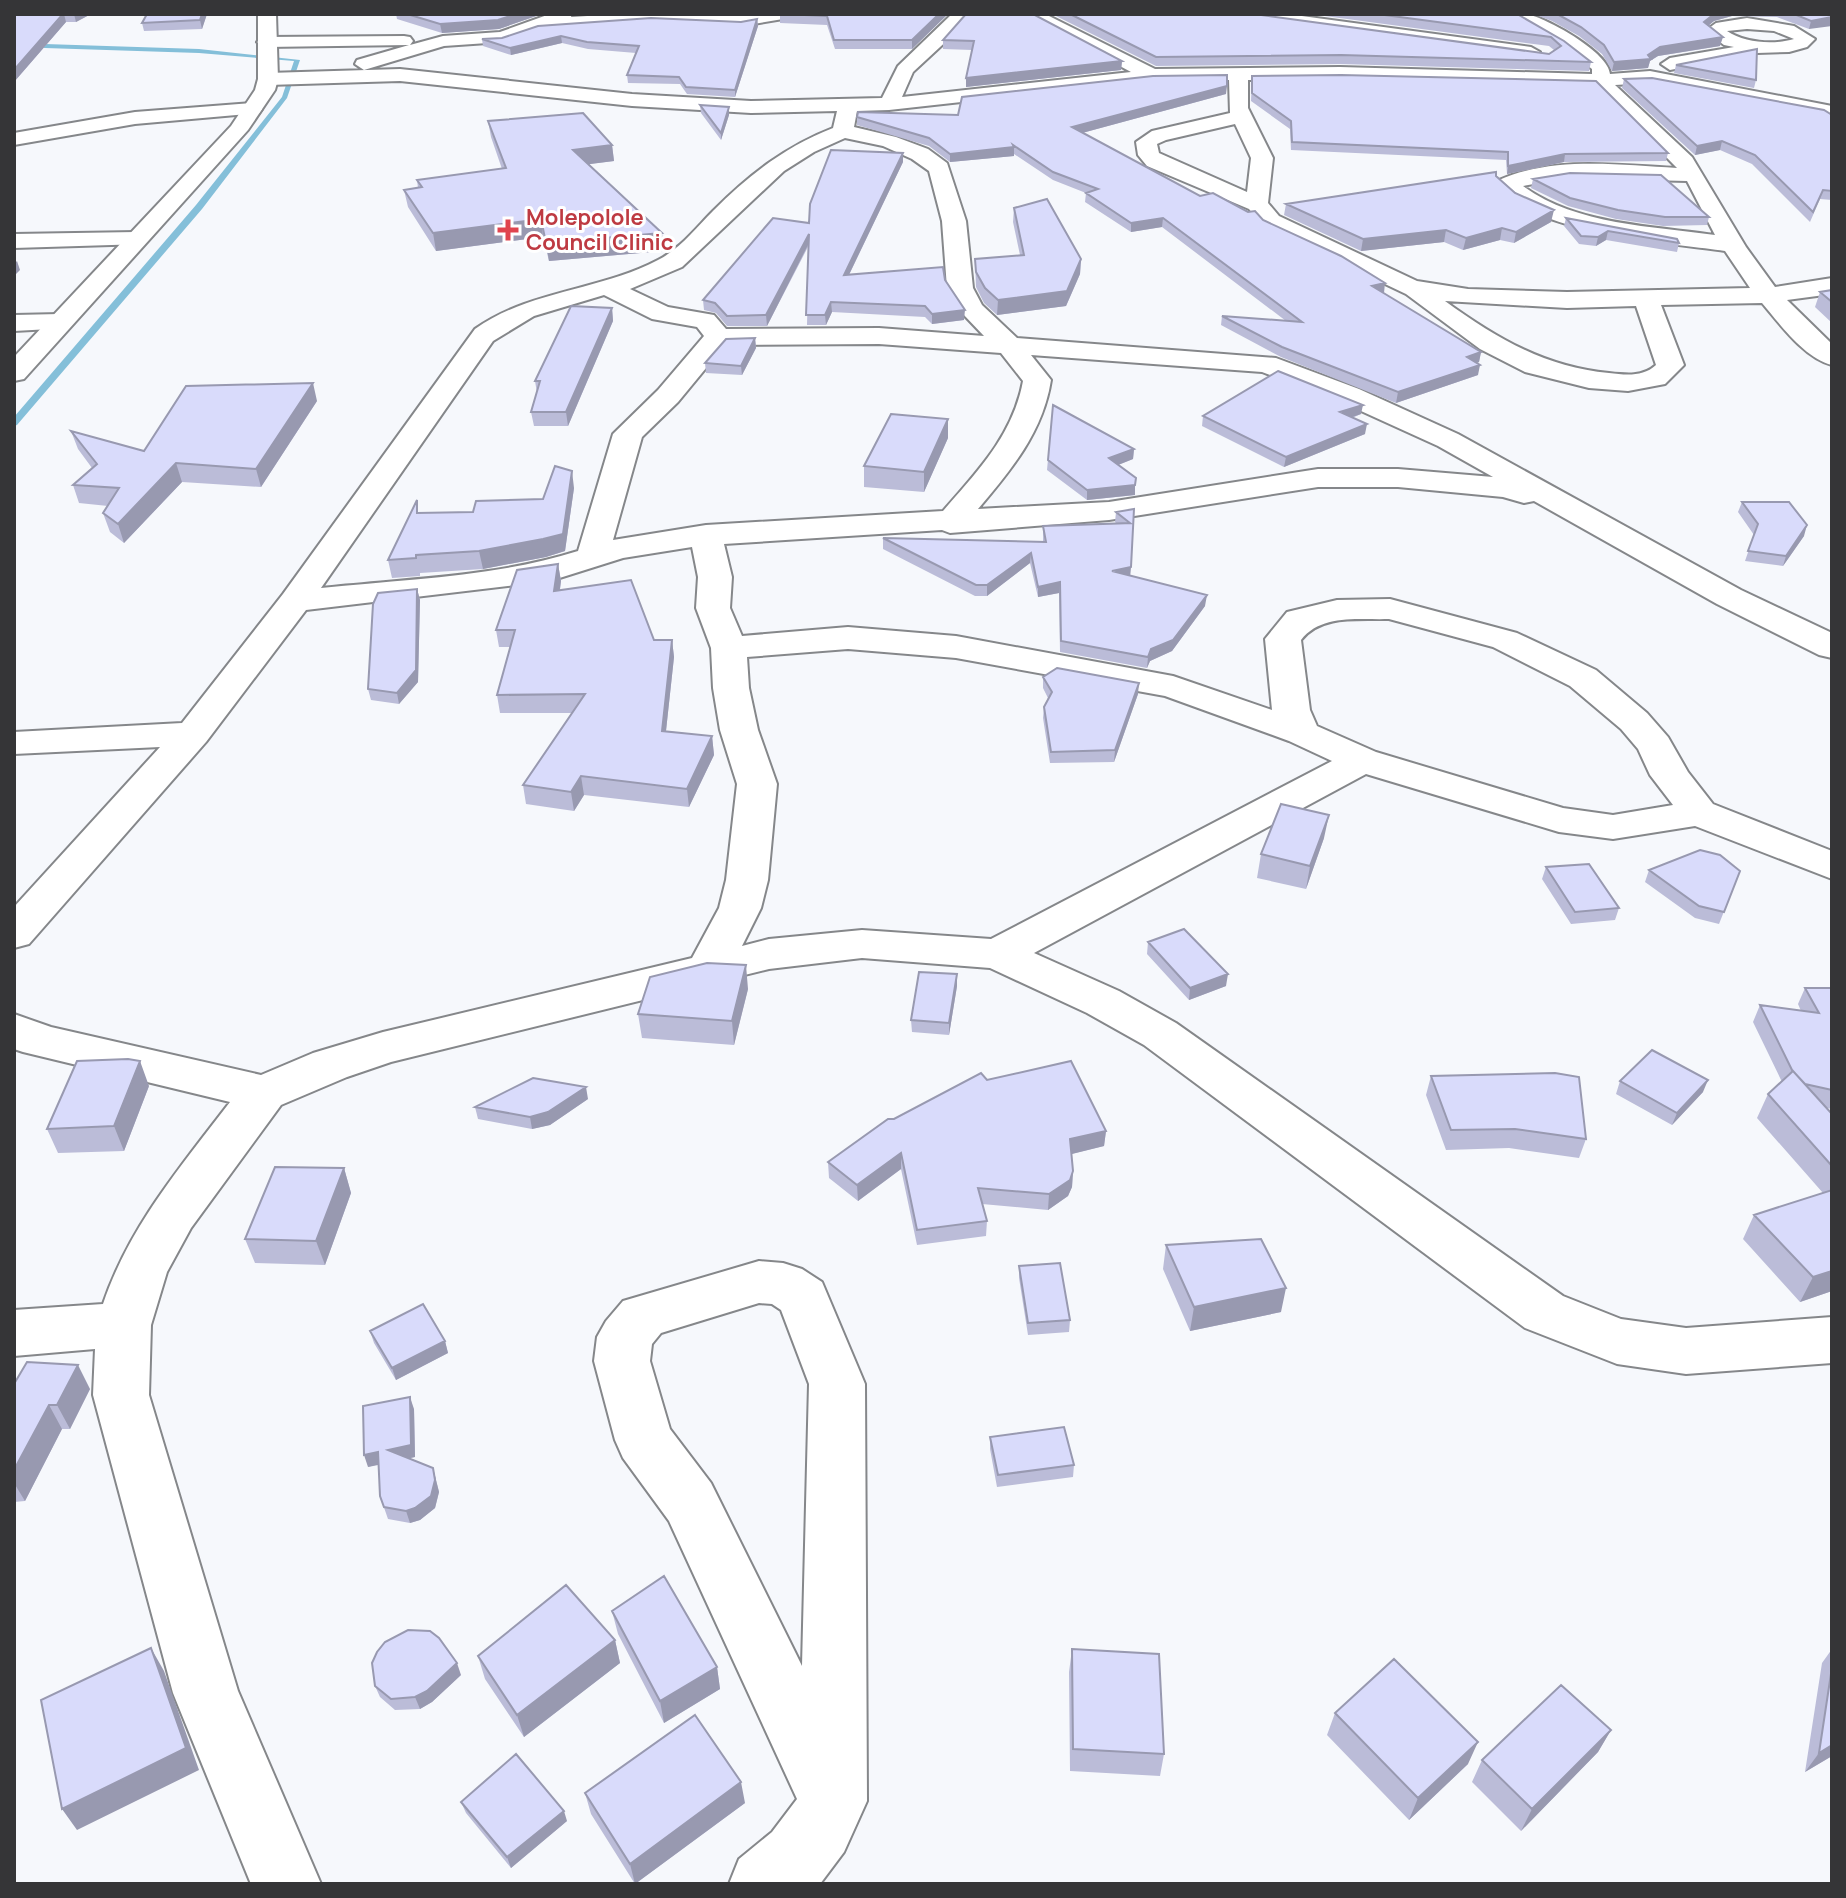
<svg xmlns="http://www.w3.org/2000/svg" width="1846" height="1898" font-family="Manrope,sans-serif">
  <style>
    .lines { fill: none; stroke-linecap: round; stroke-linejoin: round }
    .stream { fill: #84bfd9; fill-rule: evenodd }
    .minor-casing { stroke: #85878a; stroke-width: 4 }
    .tertiary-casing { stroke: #85878a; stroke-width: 4 }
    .minor { fill: #fff; fill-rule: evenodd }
    .tertiary { fill: #fff; fill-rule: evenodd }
    .wall { fill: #bbbcd8 }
    .shaded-wall { fill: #9899b0 }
    .building { fill: #d9dbfb; stroke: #9899b0; stroke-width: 2 }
    .health-dot { fill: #e0444e; stroke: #fff; stroke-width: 3 }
    .labels { text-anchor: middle; stroke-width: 6; stroke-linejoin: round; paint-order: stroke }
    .far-health-label { font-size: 22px; font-weight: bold; fill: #be3a42; stroke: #fff; text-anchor: start }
  </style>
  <rect width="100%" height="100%" fill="#f6f8fc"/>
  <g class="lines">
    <path class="stream" d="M14,43L199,49L300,60L287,98L202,209L17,425L14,426V417L196,205L282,97L294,61L199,53L14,47Z"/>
    <defs>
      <path id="minor" d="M550,14H572L571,17L620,14H792L783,19L742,26L652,22L538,30L502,42L444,46L364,70L355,64L357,60L409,45L266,47L257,42L266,37L404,36L410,37L413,41L410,45L443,36L500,32Z
        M952,14H970L953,35L913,72L902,97L1131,72L1023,14H1045L1155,69L1340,67L1592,74V69L1564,47L1504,14C1512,14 1522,13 1530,15C1550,20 1609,53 1610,74L1650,71L1832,106V118L1650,83L1615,85L1692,157L1746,247L1775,287L1832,278V294L1787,300L1832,344V365C1804,358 1780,324 1762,303L1661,305L1684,365L1665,384L1628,391L1589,388L1525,372L1480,349L1406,294L1263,226L1249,209L1147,166L1138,155L1136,142L1152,131L1230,113L1229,80L1152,81L889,110L857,111L854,127L896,137L928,149L947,163L966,221L973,288L982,305L1017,338L1276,358L1359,389L1458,434L1741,590L1832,633V658L1819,655L1717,604L1534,501L1524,503L1503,497L1398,487H1318L1109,520L950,533L942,530L724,544L732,577L730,608L742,636L848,627L956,636L1173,676L1272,710L1265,639L1287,612L1337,600L1390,599L1517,633L1596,670L1647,713L1668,737L1688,772L1713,804L1832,851V879L1695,826L1613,839L1559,832L1366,774L1034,953L1119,991L1176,1023L1563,1296L1621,1319L1686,1328L1832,1317V1363L1686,1374L1617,1364L1525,1328L1144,1045L1087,1013L990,968L862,958L769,969L391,1062L347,1077L281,1105L191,1228L167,1272L151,1325L149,1395L238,1691L321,1884H251L173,1693L93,1395L95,1349L14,1356V1310L103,1304C129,1227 181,1166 230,1102L23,1052L14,1049V1014L51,1027L261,1075L313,1053L383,1032L692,958L719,908L726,880L737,784L720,730L713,688L711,648L696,608L698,577L692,547L623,558L550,581L306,610L206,742L29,944L14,948V907L160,747L14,754V732L182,723L283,594L475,329C530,290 599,291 658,260C680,249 696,228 713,211C749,175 786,146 833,128L837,111L751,113L632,106L400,81L268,85L258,79L268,73L400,69L632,94L751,101L882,98L898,66ZM1340,79L1596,86L1677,168C1619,165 1553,156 1499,180L1496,185C1531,233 1668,243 1725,251L1750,288L1567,292L1468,289L1417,281L1279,216L1268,203L1273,158L1248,108V80ZM1235,124L1251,158L1247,192L1159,153L1157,144L1166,140ZM845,138L883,146L912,159L929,171L942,221L947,288L963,314L984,336L879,328L726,329L714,315L668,307L630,289L682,267L784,171L814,152ZM1568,178L1687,181L1715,235C1652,226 1576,225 1523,186ZM604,295L652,319L697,327L704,336L658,390L613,434L578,551C496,577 406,579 321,588L493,341L534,316ZM1445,301L1567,308L1636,306L1656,365C1643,377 1626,375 1609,373C1545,367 1496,338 1445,301ZM879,344L1001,353L1023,381C1013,435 978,471 943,511L706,525L613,540L642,437L678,402L725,345ZM1031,355L1262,372L1339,401L1438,446L1493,477L1398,469H1318L1109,502L978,509C1011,470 1043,432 1051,380ZM1389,619L1493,647L1570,686L1621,729L1638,749L1650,775L1673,805L1613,815L1563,808L1376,752L1317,726L1310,710L1301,640C1321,614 1358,620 1389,619ZM848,649L956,658L1165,696L1289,741L1332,761L991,939L862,930L769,939L742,946L761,908L768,880L777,784L758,730L749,688L747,657Z
        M1239,14H1287L1531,47L1540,52L1531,57L1248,19Z
        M1747,18L1794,26L1815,39L1807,47L1789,52L1757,53L1670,70L1661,64L1670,58L1734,47L1724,45L1705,31L1716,23ZM1747,29L1774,31L1794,39C1773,45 1745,43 1727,31Z
        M252,103L259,105L262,109L259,113L135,124L14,145V133L135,112Z
        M136,232L144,234L148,239L144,244L14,248V234Z
        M60,314L69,316L73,322L69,328L14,331V315Z
        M759,1261L783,1263L802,1269L822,1282L865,1384L867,1801L844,1852L820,1884H729L739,1859L772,1832L797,1799L669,1521L623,1458L615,1440L594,1361L597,1337L606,1321L623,1301ZM759,1303L772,1304L781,1310L809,1384L802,1666L711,1483L670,1429L650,1361L652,1344L661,1333Z"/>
      <path id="tertiary" d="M258,14H276L278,79L275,90L248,130L24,379L14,381V357L231,126L255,90L258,79Z"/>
    </defs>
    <use href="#minor" class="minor-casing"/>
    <use href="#tertiary" class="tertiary-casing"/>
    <use href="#minor" class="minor"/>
    <use href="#tertiary" class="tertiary"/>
  </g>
  <path class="wall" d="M14,14H91L76,22H66L14,82Z
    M147,14H207L202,29L144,31L142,23Z
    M396,14H542L499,29L442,33L397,19Z
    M780,14H948L912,49H835L827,25L780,23Z
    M966,14L1122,61L1121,70L966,87V78L972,50L943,49V40Z
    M1052,14H1254L1549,54L1554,50L1549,46L1310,14H1517L1591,62L1589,71L1340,64L1156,66Z
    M1533,14H1832L1809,29L1777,17L1732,16L1714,21L1708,26L1720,46L1658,56L1650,61L1648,68L1612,71L1602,54L1579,36L1552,21Z
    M757,19L758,26L735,97L687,94L680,84L628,83L627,75L636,53L588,49L562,43L511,55L483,46L482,39L741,22Z
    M1676,65L1756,80L1754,88L1674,73Z
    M1252,76L1668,153L1666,161L1564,162L1507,174L1506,160L1291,150L1290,129L1251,101Z
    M1624,79L1832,115V200L1820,199L1810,222L1752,164L1720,150L1695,155L1622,88Z
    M1226,94L1082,133L1200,196L1263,220L1481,352L1479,362L1477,363L1478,375L1396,403L1281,357L1221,325L1222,316L1286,321L1162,227L1131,232L1085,202L1086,193L1053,180L1014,154V156L950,162L929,146L857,125V117L958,115Z
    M700,105L729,107V115L721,140L701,113Z
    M488,121L612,145L614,161L589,164L662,233L663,251L549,261L543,237L436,251L408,207L404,190L418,188L417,180L502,169L491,137Z
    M903,153V162L849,275L945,280L964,320L932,324L925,317L832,312L826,325H807L809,245L767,326H727L716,313L704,310L703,300Z
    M1496,176L1551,222L1514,243L1500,240L1463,250L1444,242L1361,251L1284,215L1286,204Z
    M1533,179L1709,217L1707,225L1663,226L1616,219L1568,206L1531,188Z
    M1014,208L1081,259L1080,274L1066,306L997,315L984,303L976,287L975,259L1020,255L1013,222Z
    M1566,218L1679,243L1677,252L1606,240L1596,246L1579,244L1564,226Z
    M1832,290V323L1815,307L1820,292Z
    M612,308L613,321L568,426H534L531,412L537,393L535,381Z
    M755,338L756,348L742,375L706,373L705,363Z
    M317,401L261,487L182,482L124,543L110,532L103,513L108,506L79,503L73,485L92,468L78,449L71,431L144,451Z
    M1053,405L1134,449L1133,459L1118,465L1135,495L1087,500L1047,470Z
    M1361,414L1352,418L1365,434L1284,467L1202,426L1203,416Z
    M948,438L924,492L864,487V466Z
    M574,488L565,551L546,557L483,569L420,573V576L392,578L388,560L420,513L473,512L543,499Z
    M1742,502L1804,536L1783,566L1745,561L1754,535L1738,512Z
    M1134,509L1130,575L1205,606L1172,651L1150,661L1147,668L1060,652L1059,593L1038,597L1030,563L987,596H975L883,549V538L1043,542V526L1117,524L1115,522L1116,512Z
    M558,564L561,581L560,590L654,640H672L674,657L666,731L712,736L714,755L689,807L584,795L574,811L526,804L523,785L573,713H500L497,695L510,647H499L496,630Z
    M417,589L420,600L418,682L399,704L371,700L368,689Z
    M1043,677L1138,694L1114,762L1050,763L1043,718L1044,707L1048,698L1043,688Z
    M1324,838L1306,889L1257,878L1261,854Z
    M1546,867L1619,908L1615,920L1571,924L1542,879Z
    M1649,870L1740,871L1719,924L1695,918L1645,882Z
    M1148,942L1226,986L1189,1000L1147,954Z
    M957,974V986L949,1035L912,1032L911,1020Z
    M1805,988H1832V1109L1827,1108L1832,1114V1291L1800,1302L1743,1239L1754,1215L1823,1193L1757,1118L1768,1094L1782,1082L1753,1022L1760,1005L1801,1011L1798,1004Z
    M748,989L734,1045L642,1038L638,1014Z
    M1431,1076L1586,1139L1579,1158L1509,1148L1446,1150L1426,1095Z
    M987,1080L1106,1131L1104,1146L1071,1154L1073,1171L1072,1187L1068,1196L1048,1210L982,1204L987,1221L986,1236L917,1245L901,1169L858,1201L829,1178L828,1162L894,1119Z
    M1620,1081L1703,1092L1672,1125L1616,1094Z
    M149,1086L124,1151L58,1153L47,1129Z
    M588,1099L550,1125L532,1129L478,1119L475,1107Z
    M344,1168L351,1193L325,1265L255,1263L245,1239Z
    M1166,1245L1281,1312L1190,1331L1163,1269Z
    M1019,1266L1070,1320L1069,1332L1028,1335L1019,1278Z
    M370,1331L445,1341L448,1353L396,1380L374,1343Z
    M14,1384L90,1389L70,1429H62L25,1501L14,1502Z
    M414,1409L415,1457L409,1458L433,1468L439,1492L435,1508L420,1520L410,1523L388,1519L380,1496L379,1464L368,1467Z
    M990,1437L1074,1465L1073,1477L997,1487L990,1449Z
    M612,1611L717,1667L720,1689L664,1723L618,1634Z
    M615,1640L620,1663L524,1737L485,1679L478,1656Z
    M1072,1649L1164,1754L1160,1776L1070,1771L1069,1672Z
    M1832,1649V1756L1805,1772L1822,1663Z
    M461,1675L432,1702L420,1709L395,1710L380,1697L375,1686Z
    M1335,1713L1468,1764L1409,1820L1327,1735Z
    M1611,1730L1598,1752L1521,1831L1472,1782L1482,1760Z
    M585,1793L745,1803L635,1884L591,1814Z
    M461,1802L567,1821L511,1868L466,1813Z"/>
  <path class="shaded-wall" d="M64,14L66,22L14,82V70Z
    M74,14H91L76,22Z
    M202,14H207L202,29L200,20Z
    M516,14H542L499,29L442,33L440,24Z
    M939,14H948L912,49V40Z
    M1714,14H1733L1732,16L1714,21L1702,31L1704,22Z
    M1832,17V26L1809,29L1811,21Z
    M757,19L758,26L735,97V90Z
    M561,36L562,43L511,55L510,48Z
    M1723,37L1720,46L1658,56L1650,61L1648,68L1612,71L1614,62L1648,55L1660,47Z
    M1122,61L1121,70L966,87V78Z
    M1227,86L1226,94L1071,136L1072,127Z
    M729,107V115L721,140V133Z
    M1722,141L1720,150L1695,155L1697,146Z
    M612,145L614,161L575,166L573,150Z
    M1014,147V156L950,162V154Z
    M903,153V162L844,285V275Z
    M1565,154L1564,162L1507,174L1508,166Z
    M1554,210L1551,222L1514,243L1516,232Z
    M1163,218L1162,227L1131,232V223Z
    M541,219L543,237L436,251L433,233Z
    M1502,228L1500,240L1463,250L1466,238Z
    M1446,230L1444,242L1361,251L1363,239Z
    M1608,231L1606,240L1596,246L1598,237Z
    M662,233L663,251L549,261L546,243Z
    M809,234V243L767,326L766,315Z
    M1081,259L1080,274L1066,306L997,315L998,300Z
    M17,261L20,270L14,276V264Z
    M1385,283L1384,293L1372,286Z
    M831,302L832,312L826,325L825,315Z
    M612,308L613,321L568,426L566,412Z
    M965,310L964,320L932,324V314Z
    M755,338L756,348L742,375L741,366Z
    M1481,352L1479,362L1465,367L1467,357Z
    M1480,365L1478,375L1396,403L1398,392Z
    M313,383L317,401L261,487L256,469Z
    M1363,405L1361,414L1338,422L1340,412Z
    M948,419V438L924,492V472Z
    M1367,424L1365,434L1284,467L1286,457Z
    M1134,449L1133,459L1108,469L1109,458Z
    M176,463L182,482L124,543L118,524Z
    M572,471L574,488L565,551L546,557L483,569L479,551L543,539Z
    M1135,485V495L1087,500V490Z
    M1807,525L1804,536L1783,566L1786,556Z
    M1031,553L1030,563L987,596V585Z
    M558,564L561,581L557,609L554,591Z
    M1131,567L1130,578L1112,571Z
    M1060,582L1059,593L1038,597V587Z
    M417,589L420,600L418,682L399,704L397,693Z
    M1207,595L1205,606L1172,651L1150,661L1147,668L1148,657L1151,649Z
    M672,640L674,657L664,749L662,731Z
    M1139,683L1138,694L1114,762L1115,750Z
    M712,736L714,755L689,807L687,789Z
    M581,776L584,795L574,811L571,792Z
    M1329,815L1324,838L1306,889L1310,866Z
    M746,965L748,989L734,1045L732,1021Z
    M957,974V986L949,1035V1023Z
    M1228,974L1226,986L1189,1000L1190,988Z
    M140,1061L149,1086L124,1151L114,1126Z
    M1708,1080L1703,1092L1672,1125L1677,1113Z
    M586,1087L588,1099L550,1125L532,1129L530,1117Z
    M1106,1131L1104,1146L1068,1155L1070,1139Z
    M901,1153V1169L858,1201L857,1185Z
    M344,1168L351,1193L325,1265L316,1241Z
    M1073,1171L1072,1187L1068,1196L1048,1210L1049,1194Z
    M1832,1271V1291L1800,1302L1813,1277Z
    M1286,1288L1281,1312L1190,1331L1194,1307Z
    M445,1341L448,1353L396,1380L392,1368Z
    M78,1365L90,1389L70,1429L57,1405Z
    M410,1397L414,1409L415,1457L393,1462L388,1450Z
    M49,1405L62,1429L25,1501L14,1483V1470Z
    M378,1452L383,1464L368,1467L364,1455Z
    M433,1468L439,1492L435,1508L420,1520L410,1523L406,1511Z
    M615,1640L620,1663L524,1737L517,1715Z
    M151,1648L164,1671L199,1770L77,1830L62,1809Z
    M457,1663L461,1675L432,1702L420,1709L415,1697Z
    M717,1667L720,1689L664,1723L660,1701Z
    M1611,1730L1598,1752L1521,1831L1532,1809Z
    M1478,1742L1468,1764L1409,1820L1418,1798Z
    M1832,1745V1756L1805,1772L1819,1753Z
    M741,1782L745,1803L635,1884L630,1864Z
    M564,1811L567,1821L511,1868L507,1857Z"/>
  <path class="building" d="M14,14H63L14,70Z
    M147,14H202L200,20L142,23Z
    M407,14H516L498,20L440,24Z
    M782,14H939L912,40H834L827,16Z
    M966,14H1033L1122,61L966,78L974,41L943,40Z
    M1070,14H1254L1549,54L1561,46L1551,37L1377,14H1517L1564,41L1591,62L1341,55L1156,57Z
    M1557,14H1714L1704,22L1723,37L1660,47L1648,55L1651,59L1614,62L1604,45L1581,27Z
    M1794,14H1832V17L1811,21Z
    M651,18L741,22L757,19L735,90L686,87L679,77L627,75L639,46L587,42L561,36L510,48L482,39L502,38L538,26Z
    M1757,49L1756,80L1676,65Z
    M1227,75V86L1072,127L1200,196L1213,193L1248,212L1255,211L1263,220L1341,256L1385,283L1372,286L1481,352L1467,357L1480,365L1398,392L1282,347L1222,316L1302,322L1163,218L1131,223L1086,193L1098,189L1053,172L1013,145L1014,147L950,154L929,138L857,117L858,112L958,115L962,97L1153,76Z
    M1341,75L1596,81L1668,153L1565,154L1508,166V152L1292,142L1291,121L1252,93V76Z
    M1652,78L1824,110L1832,115V191L1823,190L1813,212L1755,155L1722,141L1697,146L1624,79Z
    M700,105L729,107L721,133Z
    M583,113L612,145L573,150L662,233L546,243L541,219L433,233L404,190L422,187L417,180L506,168L488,121Z
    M831,150L903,153L844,275L943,267L945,280L965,310L932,314L925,306L831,302L825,315H806L809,234L766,315L727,316L715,303L703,300L773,218L809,223L810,204Z
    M1496,172V176L1515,193L1554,210L1516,232L1502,228L1466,238L1446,230L1363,239L1286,204Z
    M1570,173L1661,175L1709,217H1665L1618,210L1570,198L1533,179Z
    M1047,199L1081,259L1067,291L998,300L985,288L976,272L975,259L1024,255L1014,208Z
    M1566,218L1677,239L1679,243L1608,231L1598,237L1581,236Z
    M1832,290V302L1820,292Z
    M571,306L612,308L566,412H531L540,381H535Z
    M755,338L741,366L705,363L726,339Z
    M1278,371L1363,405L1340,412L1367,424L1286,457L1203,416Z
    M313,383L256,469L176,463L118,524L103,513L119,488L73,485L97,464L71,431L144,451L186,386Z
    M1053,405L1134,449L1109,458L1136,478L1135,485L1087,490L1048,460Z
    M891,414L948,419L924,472L864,466Z
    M555,466L572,471L563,534L543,539L479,551L416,555V558L388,560L417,500V513L473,512L476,501L543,499Z
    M1742,502H1789L1807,525L1786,556L1748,551L1758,524Z
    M1134,509L1131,567L1112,571L1207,595L1173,640L1151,649L1148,657L1061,641L1060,582L1038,587L1031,553L987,585H976L883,538L1046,542L1043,526L1130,523L1116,512Z
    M558,564L554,591L631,580L654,640H672L662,731L712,736L687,789L581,776L571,792L523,785L585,694L497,695L515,630H496L517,570Z
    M417,589L416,670L397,693L368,689L373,604L378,593Z
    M1057,668L1139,683L1115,750L1051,752L1044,707L1052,692L1043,677Z
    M1281,804L1329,815L1310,866L1261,854Z
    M1700,850L1720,855L1740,871L1724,912L1699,906L1649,870Z
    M1589,864L1619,908L1575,912L1546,867Z
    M1184,929L1228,974L1190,988L1148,942Z
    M707,963L746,965L732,1021L638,1014L650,977Z
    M919,972L957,974L949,1023L911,1020Z
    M1805,988H1832V1090L1805,1084L1793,1071V1072L1760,1005L1819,1013Z
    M1652,1050L1708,1080L1677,1113L1620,1081Z
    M128,1059L140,1061L114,1126L47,1129L77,1061Z
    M1071,1061L1106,1131L1070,1139L1073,1171L1070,1180L1049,1194L978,1188L987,1221L917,1230L901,1153L857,1185L828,1162L888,1119H894L981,1073L987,1080Z
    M1793,1071L1832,1114V1166L1768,1094Z
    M1555,1073L1579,1077L1586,1139L1515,1129L1451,1130L1431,1076Z
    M533,1078L586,1087L548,1112L530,1117L475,1107Z
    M275,1167L344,1168L316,1241L245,1239Z
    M1832,1190V1271L1813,1277L1754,1215Z
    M1261,1239L1286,1288L1194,1307L1166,1245Z
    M1060,1263L1070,1320L1028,1323L1019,1266Z
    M423,1304L445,1341L392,1368L370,1331Z
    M27,1362L78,1365L57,1405H49L14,1470V1384Z
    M410,1397L411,1445L388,1450L433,1468L435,1480L431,1496L415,1508L406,1511L384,1507L380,1496L378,1452L364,1455L363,1406Z
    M1064,1427L1074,1465L998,1475L990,1437Z
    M664,1576L717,1667L660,1701L612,1611Z
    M566,1585L615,1640L517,1715L478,1656Z
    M408,1630L430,1631L439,1638L457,1663L427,1691L415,1697L391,1699L375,1686L372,1663L377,1652L385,1642Z
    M151,1648L186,1748L62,1809L41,1700Z
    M1072,1649L1159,1654L1164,1754L1073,1749Z
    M1394,1659L1478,1742L1418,1798L1335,1713Z
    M1832,1667V1745L1819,1753Z
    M1561,1685L1611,1730L1532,1809L1482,1760Z
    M695,1715L741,1782L630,1864L585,1793Z
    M516,1754L564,1811L507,1857L461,1802Z"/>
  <path class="health-dot" d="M504 218h8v8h8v8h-8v8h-8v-8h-8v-8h8z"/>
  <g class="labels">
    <g class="far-health-label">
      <text x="526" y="225">Molepolole<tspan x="526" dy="25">Council Clinic</tspan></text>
    </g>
  </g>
  <rect width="1846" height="1898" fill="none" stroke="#353537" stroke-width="32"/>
</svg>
